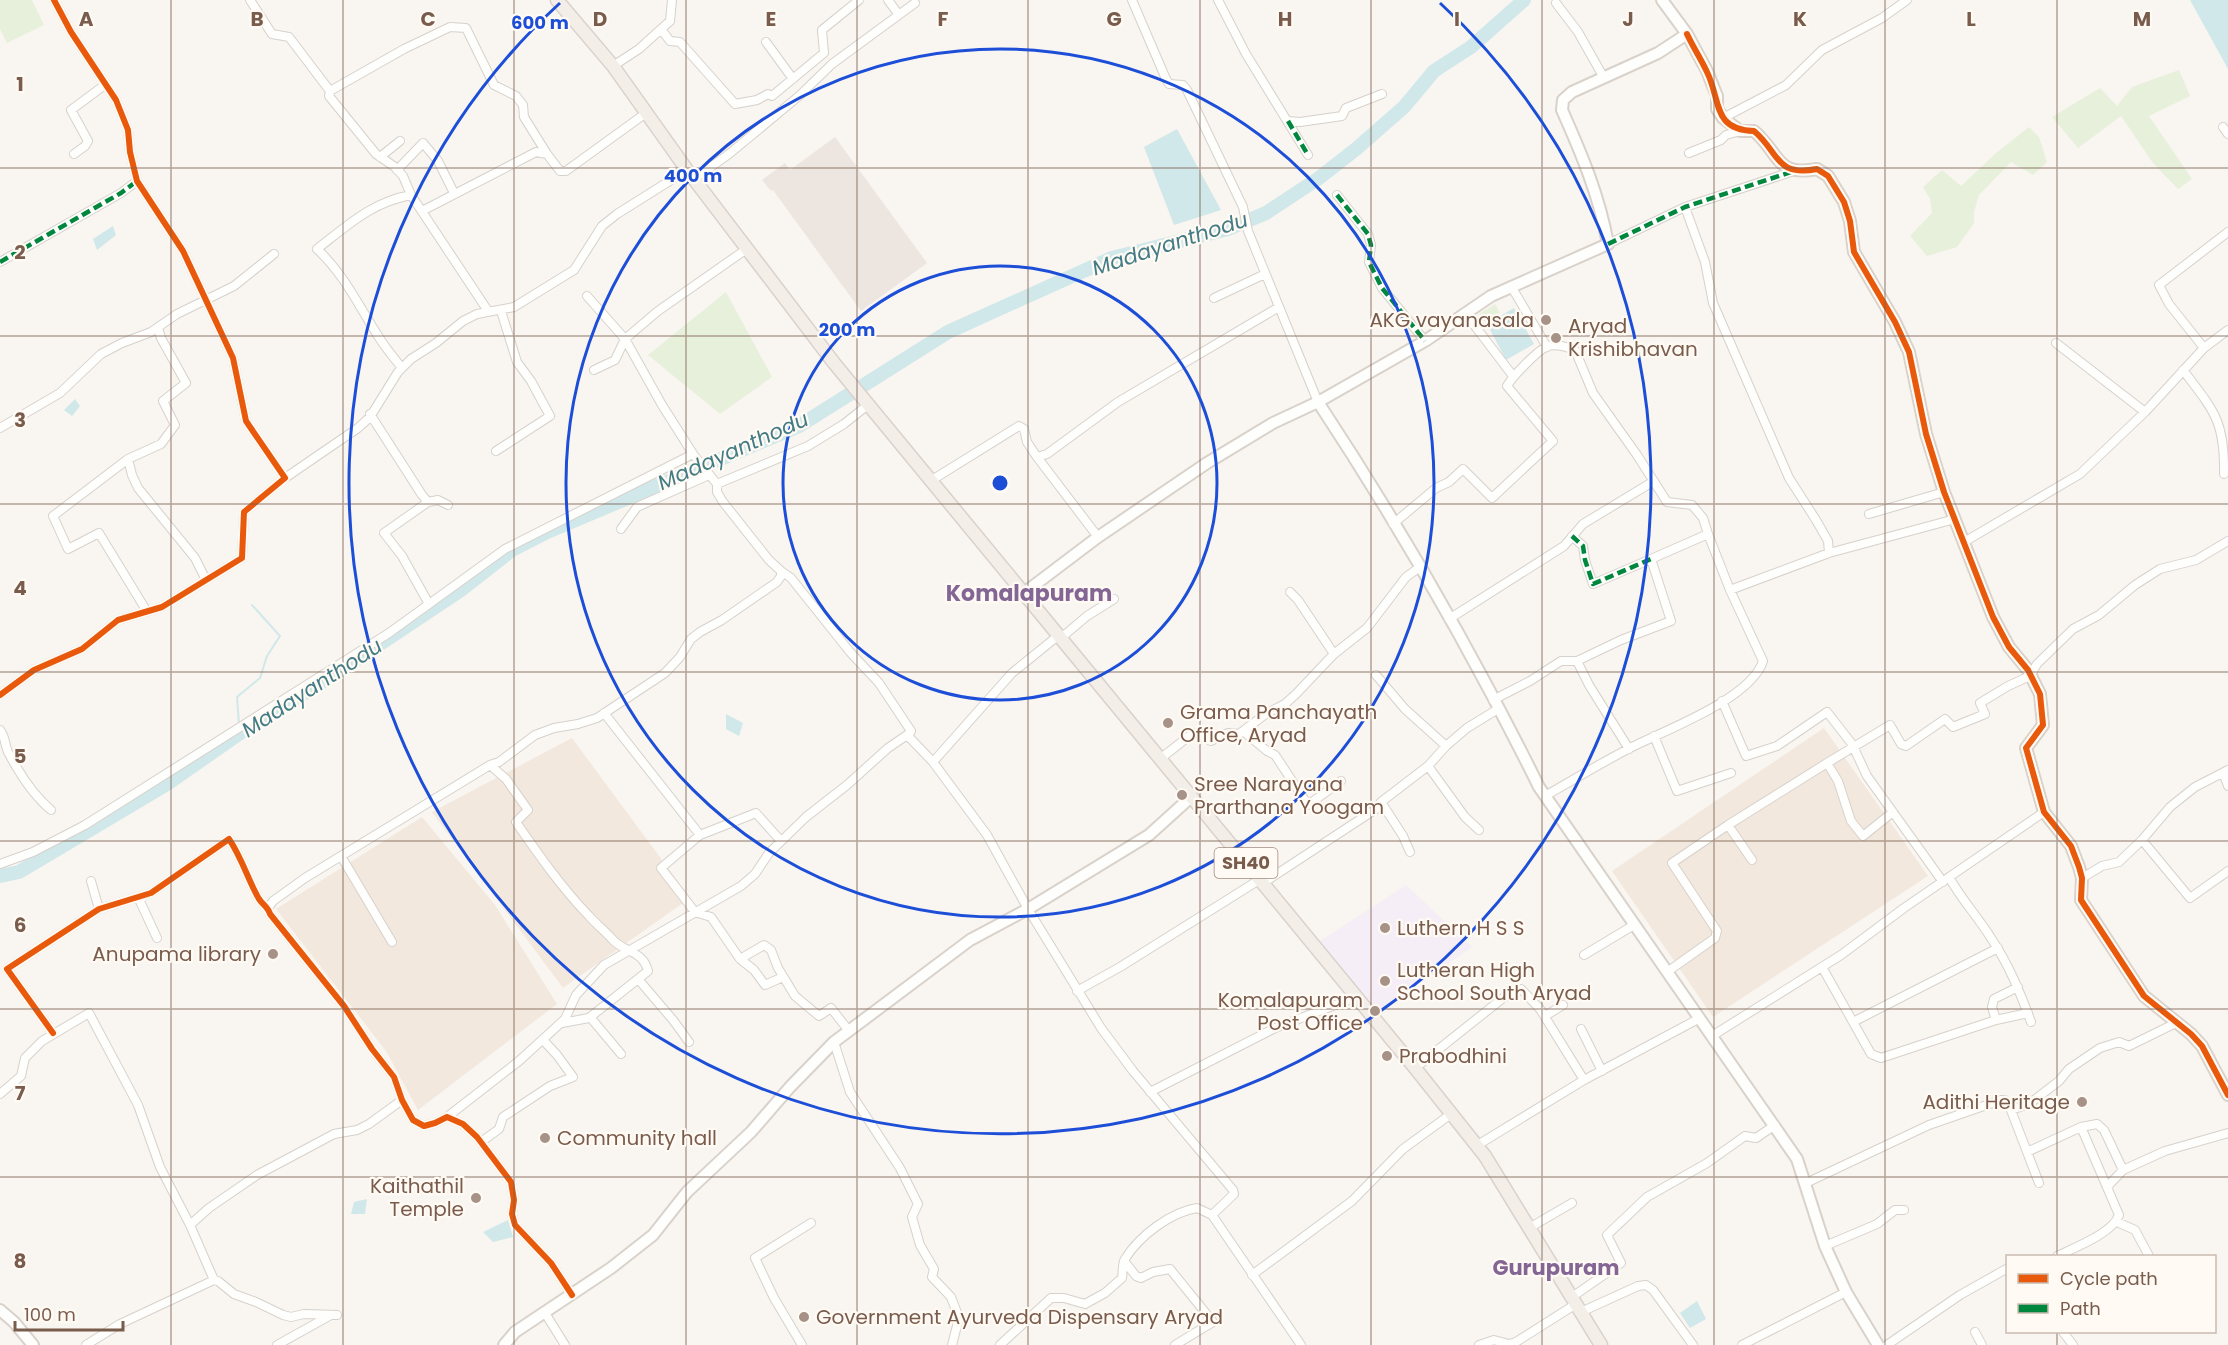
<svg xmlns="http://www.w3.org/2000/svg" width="2228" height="1345" font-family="Poppins,sans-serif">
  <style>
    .residential { fill: #f2e8de }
    .industrial { fill: #ede5e0 }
    .education { fill: #f6eef6 }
    .green { fill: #e7f0db }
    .water { fill: #d0e8ea }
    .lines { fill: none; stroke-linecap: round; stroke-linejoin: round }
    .stream { stroke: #d0e8ea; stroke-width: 2 }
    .river { stroke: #d0e8ea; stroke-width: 14 }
    .street-casing { stroke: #d7d1cb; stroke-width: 10 }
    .secondary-casing { stroke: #d9d2cb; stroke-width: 14 }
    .primary-casing { stroke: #dad1cc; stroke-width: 15 }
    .street { stroke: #fefefd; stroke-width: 8 }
    .secondary { stroke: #fefefd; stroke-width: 10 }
    .primary { stroke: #f3eee8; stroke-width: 12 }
    .quiet { stroke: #00873e; stroke-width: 4.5; stroke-dasharray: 9 4.5; stroke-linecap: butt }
    .cycleway-casing { stroke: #fffaf3; stroke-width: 10 }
    .cycleway { stroke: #e8590c; stroke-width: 6 }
    .grid { fill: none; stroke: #7a5c4d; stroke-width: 1.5; stroke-opacity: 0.55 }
    .ring { fill: none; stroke: #1d4ed8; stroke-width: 3 }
    .poi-dot { fill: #a69286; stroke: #fffaf3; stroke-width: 2 }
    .labels { text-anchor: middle; stroke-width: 4.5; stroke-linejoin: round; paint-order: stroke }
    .shield { fill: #fffaf3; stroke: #a28b7f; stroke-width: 1.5 }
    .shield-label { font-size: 18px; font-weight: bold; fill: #7a5c4d }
    .poi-label { font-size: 20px; fill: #7a5c4d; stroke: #fffaf3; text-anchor: start }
    .water-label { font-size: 21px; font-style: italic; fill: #437c86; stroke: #fffaf3 }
    .neighbourhood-label { font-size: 21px; font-weight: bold; fill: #846695; stroke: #fffaf3 }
    .quarter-label { font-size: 22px; font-weight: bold; fill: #846695; stroke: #fffaf3 }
    .grid-label { font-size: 20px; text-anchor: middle; font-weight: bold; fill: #7a5c4d; stroke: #fffaf3; stroke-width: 4.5; stroke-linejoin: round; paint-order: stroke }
    .centre { fill: #1d4ed8; stroke: #fffaf3; stroke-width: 3 }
    .ring-label { font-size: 18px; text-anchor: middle; font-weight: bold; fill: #1d4ed8; stroke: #fffaf3; stroke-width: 4.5; stroke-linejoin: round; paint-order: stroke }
  </style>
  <rect width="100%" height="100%" fill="#f9f5f0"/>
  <path class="residential" d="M1824,728L1928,876L1713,1017L1612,871Z
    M572,738L690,898L563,988L432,812Z
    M422,817L495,905L557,1004L418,1110L386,1051L276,909Z"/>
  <path class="industrial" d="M835,137L927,263L861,311L773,190L771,191L762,180L785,163L790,170Z"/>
  <path class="education" d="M1406,885L1472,947L1375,1014L1317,943Z"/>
  <path class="green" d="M0,0H32L44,25L7,43L0,29Z
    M2179,70L2190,96L2149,116L2192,179L2178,189L2153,163L2121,116L2078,148L2052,117L2100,88L2117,106L2132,87Z
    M2029,127L2039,137L2047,162L2033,175L2011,162L1979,195L1974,212V223L1957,247L1927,256L1910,236L1932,213L1930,199L1923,187L1942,170L1961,186L1996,153Z
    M726,292L772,377L720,414L648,355Z
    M1495,304L1500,313L1484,322L1479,314Z"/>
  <path class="water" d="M2190,0H2228V69Z
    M1177,129L1221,210L1174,225L1144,147Z
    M113,226L116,235L97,250L93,239Z
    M1514,308L1534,344L1506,360L1487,324Z
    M75,399L80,406L72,416L64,410Z
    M726,714L743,723L739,736L726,729Z
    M367,1199L365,1214H351L354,1202Z
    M508,1220L513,1237L493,1242L483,1232Z
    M1697,1301L1706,1319L1690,1328L1680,1313Z"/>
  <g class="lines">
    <path class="stream" d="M239,724L237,697L260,678L267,656L280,636L252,605"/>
    <path class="river" d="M0,876L19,872L167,784L243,731L338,672L461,590L512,550L547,532L799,426L948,332L1112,258L1228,229L1266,213L1319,178L1356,149L1404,107L1434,71L1471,47L1524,0"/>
    <defs>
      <path id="street" d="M250,0L272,34L289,37L330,91
        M888,0L899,15
        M1132,0L1166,79L1169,84L1183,85L1187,90L1243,207L1248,231L1318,402
        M1218,0L1246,54L1308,155
        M1556,3L1578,32L1604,78
        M661,29L670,41L680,42L735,104L757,100L768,94L772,96L824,53L822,30L859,0
        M766,42L793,79
        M613,66L639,49L670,21L672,0
        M1723,118L1786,85L1822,50L1882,18L1907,0
        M1288,121L1300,122L1342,116L1346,108L1382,94
        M2223,127L2228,134
        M1689,153L1721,140L1726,135L1740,131
        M74,154L85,146L88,141L71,110L106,84
        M380,157L400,141
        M397,170L423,143L438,161L454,193
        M694,179L729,154L799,96L832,64L915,3
        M1337,195L1368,234L1371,245L1369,262L1382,288L1425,341
        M1685,207L1705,262L1713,303L1789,478L1816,520L1828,541L1829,553
        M422,211L536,152L547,154L560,171H566L646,113
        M1608,244L1685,207L1794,171
        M0,262L121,193L137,181
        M1511,286L1547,347
        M587,296L625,339L615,360L594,370
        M1214,298L1265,274
        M488,311L411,195L403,176L395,167L376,154L329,96L330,91L404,49L450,27L466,28L494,85L516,96L523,105L524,117L547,154
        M1465,313L1513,376
        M2056,343L2145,412
        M2204,348L2228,330
        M402,368C395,359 388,351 382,342C360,309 346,276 317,249C348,225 372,202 411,195
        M2183,370C2214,411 2225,421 2224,474
        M370,414L422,495L428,502L438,500L448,505
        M0,428L60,393L101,354L122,343L151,332L177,314L234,286L274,254
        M496,451L550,416L531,381L517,362L501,311
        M1037,457L1098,537
        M128,459L132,475L138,488L195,558L206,580
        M285,478L358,428L370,417L398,372L411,359L436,343L463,321L477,314L514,307L574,270L602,226L617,214L687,170
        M932,480L1019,426L1024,429L1027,442L1037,457L1047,454L1118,402L1279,307
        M717,484L693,454L662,405L625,339L658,311L748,248
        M428,502L384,533L402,556L429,604
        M1869,514L1944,492
        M1393,524L1436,488L1449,482L1463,469L1492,498L1553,441L1507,386C1513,376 1536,352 1546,347C1554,343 1567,347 1575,350L1593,393L1637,455L1667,502L1692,505L1703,518L1708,534
        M621,529L637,507L709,475
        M1572,536L1583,546L1585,560L1593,584L1651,559
        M1964,542L2080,474L2145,412L2204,348L2169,304L2159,285L2228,232
        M1290,592L1298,600L1334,654
        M146,610L99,533L68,549L53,516L128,459L161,444L175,425L163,401L186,383L161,338L158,328
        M1449,619L1564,546L1583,524L1654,481
        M1061,638L1087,616L1114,599
        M1577,661L1589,685L1629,749
        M1376,675L1405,709L1446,746
        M0,695L34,670L82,649L118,620L162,607L242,558L244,512L285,478L246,421L233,358L183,251L137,181L130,152L128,130L116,100L71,32L54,0
        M1493,700L1530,681L1561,661H1577L1621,640L1671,621L1651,559L1708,534L1730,590L1829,553L1955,519
        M1722,701L1746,756L1777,746L1827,712L1852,744L1867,776L1943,882
        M604,713L700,835L756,813L781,841
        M0,730C6,738 4,743 8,752C19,773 33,795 51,810
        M1243,731L1267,751L1275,755L1308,805L1341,781
        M908,736L933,762L987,835L1028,909L1101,1028L1133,1071L1233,1190L1234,1194L1212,1215
        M1654,736L1677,791L1731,773
        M1160,759L1193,733L1211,741L1228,733L1239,734L1267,713L1285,704L1296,694L1334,654L1367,628L1406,577L1420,567
        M933,762L1012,673L1059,635
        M490,765L506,779L528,810L516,822C538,854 561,887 589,916C596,924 605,931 612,939C624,953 643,950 648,971L589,1018L562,1023
        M1428,766L1465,817L1479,830
        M2228,771L2224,775L2228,786
        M1545,796C1573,780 1601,763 1630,748C1665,730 1751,699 1763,661L1730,590
        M1381,802L1403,836L1410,852
        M1893,812L1863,836L1851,821L1838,781L1827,763L1890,725L1901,744L1906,746L1945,719L1953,727L1985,714L1980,703L2008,686L2030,676L2037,664L2073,629L2099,615L2135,585L2160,569L2196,560L2228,541
        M1728,825L1752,860
        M700,835L661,868L695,912L711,917L740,959L764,945L771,950L778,968L795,996L819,1016L831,1008L849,1031
        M2142,840L2190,898L2228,871
        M341,856L392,942
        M0,864L33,852L85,825L389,633L505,549L693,454
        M1949,877C1961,899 1978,917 1991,938C2009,965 2020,992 2031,1022
        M2082,878L2102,866L2119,862L2142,840L2170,807L2195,787L2228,770
        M91,881L99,909
        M1263,883L1376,809L1381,802L1428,766L1446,746L1467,728L1498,709
        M138,897L157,938
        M268,908L273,901L305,878L490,765L499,762L535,735L554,728L578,724L597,718L665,673L680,657L691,639L700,632L722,620L777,582L781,576V571L769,560L723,502L717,492V484L808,446L844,424L869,404
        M1584,955L1634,925
        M740,959L754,970L765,985L783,977
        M1822,967L1871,1054L1881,1058L1996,1020L1992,1007L1994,999L2018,987
        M1667,972L1715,938L1717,931L1672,863L1728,825L1827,763
        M638,979L673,1020L689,1042
        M1077,991L1120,967L1259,880
        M1545,1016L1563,1005
        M590,1017L621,1054
        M1996,1020L2028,1013
        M1853,1022L1998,948
        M1581,1029L1602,1071
        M53,1033L7,969L99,909L151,893L229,839C242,858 248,880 259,899C263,905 268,907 270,914L344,1006L372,1049L394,1077L402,1100L413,1120L424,1126L435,1123L447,1117L463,1124L477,1137L511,1182L514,1200L512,1214L515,1225L551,1263L572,1295
        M1712,1036L1841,955L1904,908L2044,812
        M834,1042L850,1092L900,1168L918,1204L912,1217L920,1245L934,1269L932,1277L951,1297L959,1318L952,1345
        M1415,1068L1503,998L1521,989L1540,1009L1584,1080
        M1150,1092L1275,1028L1356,997
        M0,1094L21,1076L25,1058L42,1041L89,1013L138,1105L160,1167L190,1225
        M2011,1110L2029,1104L2059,1081L2069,1069L2100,1048L2119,1042L2129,1046L2178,1022
        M447,1117L519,1061L565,1019L576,995L604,965L741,886L755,874L769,853L806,817L847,785L888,748L910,733L911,731L879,683L850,652L791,578L781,571
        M481,1142L499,1129L503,1117L550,1086L573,1077L557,1055L543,1040
        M1476,1146L1584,1080L1700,1018
        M2027,1152L2081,1127L2097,1124L2104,1130L2123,1170
        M1806,1183L1929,1125L2001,1100H2005L2009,1105L2039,1183
        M2107,1187L2123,1170L2165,1151L2228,1133
        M2117,1222L2135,1230L2149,1256
        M1529,1228L1572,1203
        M1825,1246L1877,1224L1895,1210H1904
        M2057,1256C2074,1248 2113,1233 2119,1215L2081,1127
        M1124,1261L1136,1276L1141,1278L1153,1272L1170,1269L1213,1322L1175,1345
        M1252,1275L1352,1201L1403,1149L1451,1114
        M214,1280L190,1225L209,1208L257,1175L334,1134L357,1130L369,1124L402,1100
        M1572,1297L1621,1263L1607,1235L1647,1197L1707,1163L1745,1136L1756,1138L1775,1125
        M1581,1312L1638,1286L1646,1285L1653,1290L1693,1345
        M545,1313L565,1345
        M1975,1332L1982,1345
        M2063,1332L2073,1345
        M86,1345L120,1324L214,1280L218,1281L234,1294L256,1302L283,1315L291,1317L304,1314L337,1315
        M277,1345L331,1315
        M802,1345L774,1298L755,1258L811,1223
        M1000,1345L1051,1298H1064L1085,1304L1105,1293L1122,1278C1123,1272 1122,1264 1125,1259C1139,1236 1171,1212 1197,1208L1212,1215L1301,1345
        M1479,1345L1494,1340L1509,1344L1516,1342L1576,1304
        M1742,1345L1846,1292
        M1887,1345L1960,1295L2008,1268"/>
      <path id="secondary" d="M1662,0L1687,34L1707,71L1717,96V109L1723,118L1740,131H1754C1780,153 1775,177 1817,169L1828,176L1844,202L1850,221L1854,252L1895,322L1909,352L1926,434L1944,492L1993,617L2009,647L2028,670L2040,694L2043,725L2026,748L2044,812L2071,846L2079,867L2082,878L2081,900L2144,996L2191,1034L2202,1046L2228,1095
        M1318,402C1399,525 1474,655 1539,787L1797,1159L1825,1246L1846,1292L1878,1345
        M1024,593L1098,537L1207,463L1273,423L1318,402L1425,341L1491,296L1608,244C1599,195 1582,155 1562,110L1563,100L1572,92L1658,53L1687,34
        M0,1310L14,1322L33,1345
        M504,1345L515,1332L611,1268L653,1235L687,1192L751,1132L790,1087L834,1042L970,940L1028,909L1149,835L1191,797"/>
      <path id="primary" d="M557,0L613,66L687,170L834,363L1415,1068L1485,1156L1601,1345"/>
    </defs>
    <use href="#street" class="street-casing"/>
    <use href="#secondary" class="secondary-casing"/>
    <use href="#primary" class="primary-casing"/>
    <use href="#street" class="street"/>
    <use href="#secondary" class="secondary"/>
    <use href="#primary" class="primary"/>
    <path class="quiet" d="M1288,121L1308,155
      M1337,195L1368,234L1371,245L1369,262L1382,288L1425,341
      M1608,244L1685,207L1794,171
      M0,262L121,193L137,181
      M1572,536L1583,546L1585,560L1593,584L1651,559"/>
    <defs>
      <path id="cycleway" d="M1687,34C1693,47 1701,59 1707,72C1721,100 1712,130 1754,131C1780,153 1775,177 1817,169L1828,176L1844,202L1850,221L1854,252L1895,322L1909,352L1926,434L1944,492L1993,617L2009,647L2028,670L2040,694L2043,725L2026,748L2044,812L2071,846L2079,867L2082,878L2081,900L2144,996L2191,1034L2202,1046L2228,1095
        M0,695L34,670L82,649L118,620L162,607L242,558L244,512L285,478L246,421L233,358L183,251L137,181L130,152L128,130L116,100L71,32L54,0
        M53,1033L7,969L99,909L151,893L229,839C242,858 248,880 259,899C263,905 268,907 270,914L344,1006L372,1049L394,1077L402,1100L413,1120L424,1126L435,1123L447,1117L463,1124L477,1137L511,1182L514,1200L512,1214L515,1225L551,1263L572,1295"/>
    </defs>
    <use href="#cycleway" class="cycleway-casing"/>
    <use href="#cycleway" class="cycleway"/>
  </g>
  <path class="grid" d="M171,0V1345M343,0V1345M514,0V1345M686,0V1345M857,0V1345M1028,0V1345M1200,0V1345M1371,0V1345M1542,0V1345M1714,0V1345M1885,0V1345M2057,0V1256M0,168H2228M0,336H2228M0,504H2228M0,672H2228M0,841H2228M0,1009H2228M0,1177H2228M2057,1332V1345"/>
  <g class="ring">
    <circle cx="1000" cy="483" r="217"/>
    <circle cx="1000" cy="483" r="434"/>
    <path d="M1440 3A651 651 0 1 1 560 3"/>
  </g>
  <g class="poi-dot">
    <circle cx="1546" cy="320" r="6"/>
    <circle cx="1556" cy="338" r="6"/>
    <circle cx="1168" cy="723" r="6"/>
    <circle cx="1182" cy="795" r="6"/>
    <circle cx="1385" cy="928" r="6"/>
    <circle cx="273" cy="954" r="6"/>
    <circle cx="1385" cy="981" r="6"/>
    <circle cx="1375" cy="1011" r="6"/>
    <circle cx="1387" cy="1056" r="6"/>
    <circle cx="2082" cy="1102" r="6"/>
    <circle cx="545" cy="1138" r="6"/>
    <circle cx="476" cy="1198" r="6"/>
    <circle cx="804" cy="1317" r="6"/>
  </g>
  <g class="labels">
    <rect class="shield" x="1214.5" y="848" width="63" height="30" rx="4.5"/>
    <g class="shield-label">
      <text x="1246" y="869">SH40</text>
    </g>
    <g class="poi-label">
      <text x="1534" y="327" text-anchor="end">AKG vayanasala</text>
      <text x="1568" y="333">Aryad<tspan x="1568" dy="23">Krishibhavan</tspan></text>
      <text x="1180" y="719">Grama Panchayath<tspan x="1180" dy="23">Office, Aryad</tspan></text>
      <text x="1194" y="791">Sree Narayana<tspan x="1194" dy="23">Prarthana Yoogam</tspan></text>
      <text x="1397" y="935">Luthern H S S</text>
      <text x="261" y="961" text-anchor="end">Anupama library</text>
      <text x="1397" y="977">Lutheran High<tspan x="1397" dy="23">School South Aryad</tspan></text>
      <text x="1363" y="1007" text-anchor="end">Komalapuram<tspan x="1363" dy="23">Post Office</tspan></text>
      <text x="1399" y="1063">Prabodhini</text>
      <text x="2070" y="1109" text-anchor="end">Adithi Heritage</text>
      <text x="557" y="1145">Community hall</text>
      <text x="464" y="1193" text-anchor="end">Kaithathil<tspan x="464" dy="23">Temple</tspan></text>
      <text x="816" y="1324">Government Ayurveda Dispensary Aryad</text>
    </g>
    <g class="water-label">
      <text transform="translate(1170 244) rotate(-18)" y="7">Madayanthodu</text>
      <text transform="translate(733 451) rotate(-24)" y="7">Madayanthodu</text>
      <text transform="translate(312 688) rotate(-33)" y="7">Madayanthodu</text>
    </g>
    <g class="neighbourhood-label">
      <text x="1556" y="1275">Gurupuram</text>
    </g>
    <g class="quarter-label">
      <text x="1029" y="601">Komalapuram</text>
    </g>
  </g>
  <g class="grid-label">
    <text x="86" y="26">A</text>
    <text x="257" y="26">B</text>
    <text x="428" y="26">C</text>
    <text x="600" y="26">D</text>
    <text x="771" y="26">E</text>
    <text x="943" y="26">F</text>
    <text x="1114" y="26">G</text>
    <text x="1285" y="26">H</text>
    <text x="1457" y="26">I</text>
    <text x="1628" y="26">J</text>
    <text x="1800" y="26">K</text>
    <text x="1971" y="26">L</text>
    <text x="2142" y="26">M</text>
    <text x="20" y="91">1</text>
    <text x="20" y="259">2</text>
    <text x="20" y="427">3</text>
    <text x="20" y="595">4</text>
    <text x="20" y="763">5</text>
    <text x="20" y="932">6</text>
    <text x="20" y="1100">7</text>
    <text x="20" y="1268">8</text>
  </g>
  <circle cx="1000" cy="483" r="9" class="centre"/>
  <g class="ring-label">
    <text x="540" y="29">600 m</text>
    <text x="693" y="182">400 m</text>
    <text x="847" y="336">200 m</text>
  </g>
  <rect x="2006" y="1255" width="210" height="78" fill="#fffaf3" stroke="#cabbb1" stroke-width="1.5"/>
  <rect x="2018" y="1274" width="30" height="9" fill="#e8590c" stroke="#cabbb1" stroke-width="1.5"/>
  <text x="2060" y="1285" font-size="18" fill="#7a5c4d">Cycle path</text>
  <rect x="2018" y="1304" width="30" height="9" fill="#00873e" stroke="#cabbb1" stroke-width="1.5"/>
  <text x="2060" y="1315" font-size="18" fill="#7a5c4d">Path</text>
  <path d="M15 1321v9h108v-9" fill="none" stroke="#7a5c4d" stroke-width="3"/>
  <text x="24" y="1321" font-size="18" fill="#7a5c4d" stroke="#fffaf3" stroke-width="4.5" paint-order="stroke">100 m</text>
</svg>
